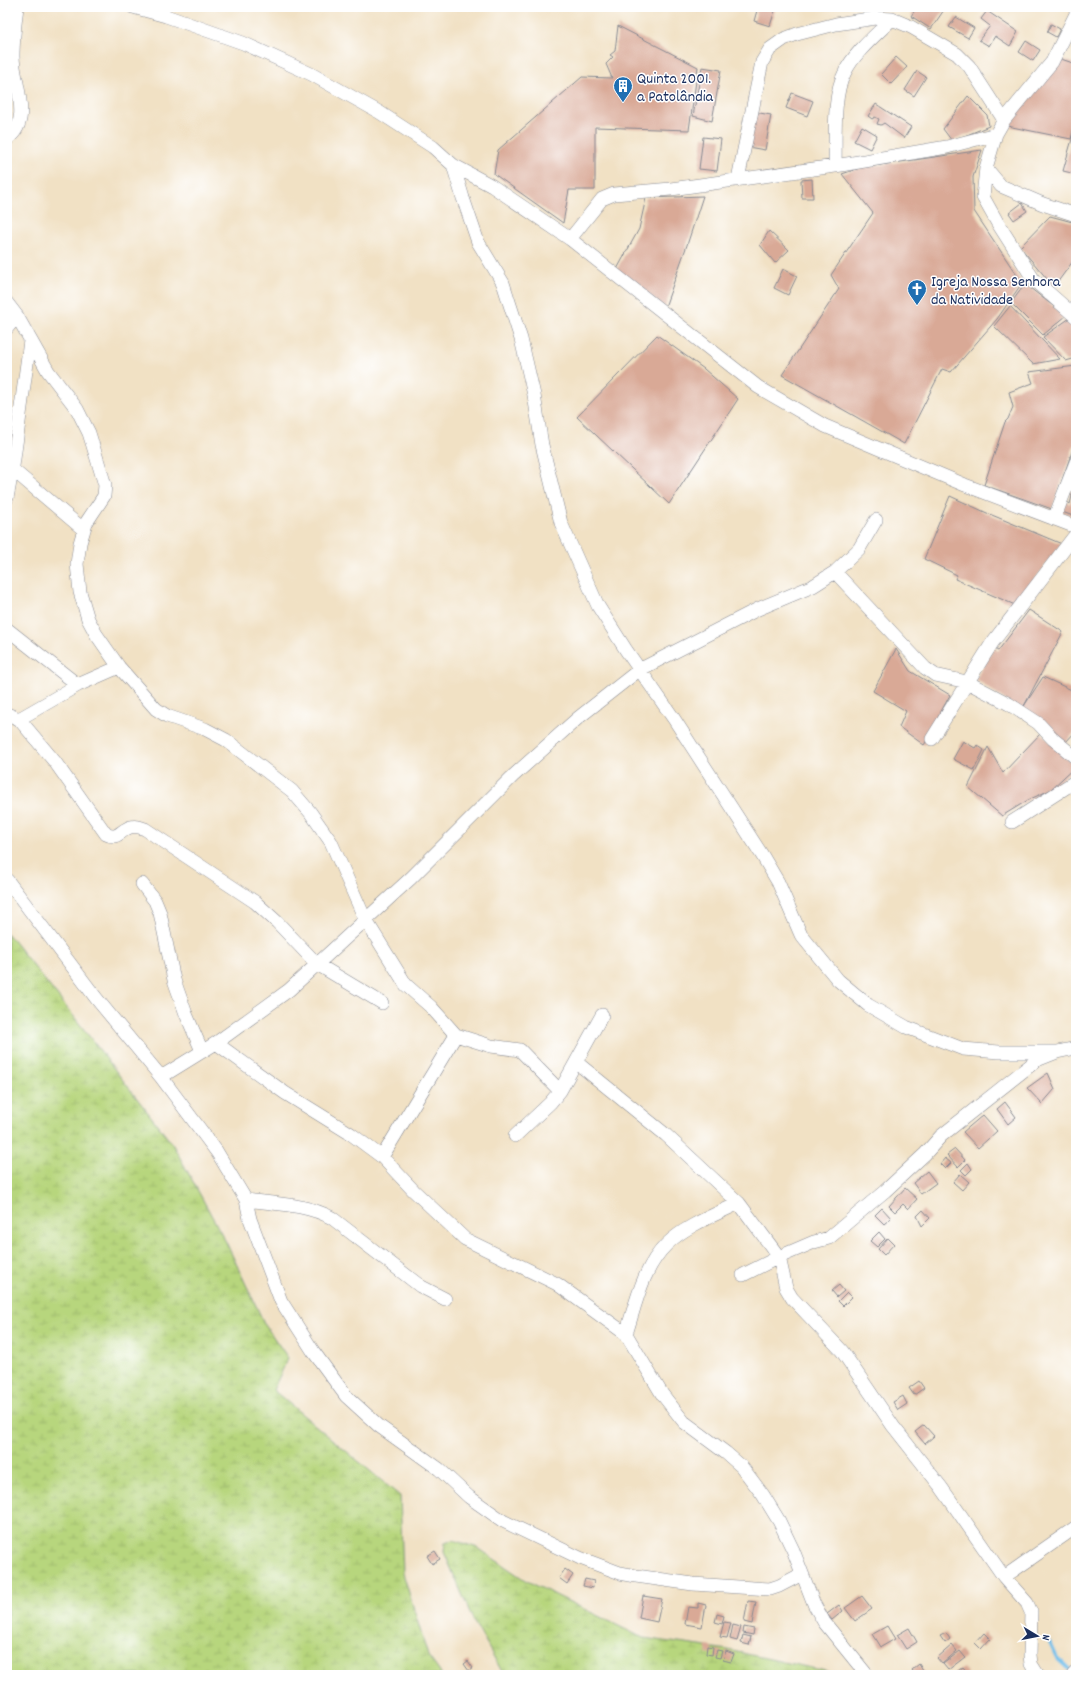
<svg xmlns="http://www.w3.org/2000/svg" width="1083" height="1682" font-family="Dekko,sans-serif">
  <style>
    .wetland { fill: url(#wetland-marsh); stroke: #69826e }
    .lines { fill: none; stroke-linecap: round; stroke-linejoin: round }
    .stream { stroke: #72c0ec; stroke-width: 4 }
    .building { fill: #d9a996 }
    .minor-casing { stroke: #868891; stroke-width: 14 }
    .minor { stroke: #fff; stroke-width: 13 }
    .labels { text-anchor: middle; stroke-width: 3; stroke-linejoin: round; paint-order: stroke }
    .poi-label { font-size: 16px; fill: #1b2f5e; stroke: #fff; text-anchor: start }
  </style>
  <defs>
    <pattern id="wetland-marsh" width="20" height="14" patternUnits="userSpaceOnUse"><rect width="20" height="14" fill="#b7d67d"/><path d="M1 5h8M5 5V1M11 12h8M15 12V8" fill="none" stroke="#9db86e"/></pattern>
  </defs>
  <rect width="100%" height="100%" fill="#fff"/>
  <filter id="ink" filterUnits="userSpaceOnUse"><feTurbulence type="fractalNoise" baseFrequency=".025" numOctaves="2"/><feDisplacementMap in="SourceGraphic" scale="8" xChannelSelector="R" yChannelSelector="G"/><feConvolveMatrix kernelMatrix="1 2 1 2 8 2 1 2 1" color-interpolation-filters="sRGB"/></filter>
  <filter id="wash" filterUnits="userSpaceOnUse"><feTurbulence type="fractalNoise" baseFrequency=".012" numOctaves="4" result="noise"/><feDisplacementMap in="SourceGraphic" scale="16" xChannelSelector="R" yChannelSelector="G"/><feGaussianBlur stdDeviation="0.9" result="paint"/><feColorMatrix in="noise" values="0 0 0 0 0 0 0 0 0 0 0 0 0 0 0 0 0 1.4 0 .05"/><feComposite in="paint" operator="in"/></filter>
  <g filter="url(#wash)">
    <rect width="100%" height="100%" fill="#f1e1c4"/>
    <path class="wetland" d="M7,933L75,1018L173,1145L226,1242L265,1325L288,1358L273,1390L400,1496L403,1573L428,1656L442,1675H7Z
      M453,1540L478,1548L525,1580L643,1638L728,1650L844,1675H504L474,1622L444,1552L445,1543Z"/>
    <g class="lines">
      <path class="stream" d="M1050,1643L1057,1658L1073,1673"/>
    </g>
    <g id="blocks">
      <path class="building" d="M758,7H776L770,26L754,21Z
        M917,7H946L931,29L911,16Z
        M987,11L1018,32L1010,46L995,36L989,46L979,40L990,26L981,19Z
        M956,17L974,28L968,38L949,27Z
        M1051,24L1060,29L1056,37L1047,32Z
        M618,26L698,67L689,130L595,127V190H569L563,223L494,174L498,150L582,77L612,78L606,64L613,57L610,55L615,51Z
        M1026,41L1040,50L1033,61L1019,52Z
        M896,57L907,67L891,84L881,74Z
        M1061,59L1076,64V120L1071,139L1007,126L1010,116Z
        M702,67L721,70L712,121L693,116Z
        M917,71L926,77L914,96L905,90Z
        M792,93L813,101L807,116L786,108Z
        M968,96L987,115L989,126L952,141L943,129Z
        M876,104L911,127L904,138L884,123L881,125L877,124L879,119L875,117L872,119L868,116Z
        M754,112L771,115L765,150L748,147Z
        M1076,125V174L1063,171Z
        M862,126L877,135L870,149L854,141Z
        M703,137L721,139L717,171L699,169Z
        M982,150L973,177L974,211L1022,283L997,319L951,372L942,369L904,444L782,375L839,289L831,275L873,213L842,174L860,168Z
        M812,179L813,198H802L801,180Z
        M703,196L687,245L665,307L616,271L639,229L646,198Z
        M1022,203L1027,211L1014,220L1009,213Z
        M1050,216L1076,223V257L1054,287L1020,247Z
        M769,231L789,250L775,263L760,245Z
        M783,269L797,276L788,295L774,288Z
        M1025,284L1066,316L1043,335L1011,303Z
        M1010,306L1060,359L1033,364L994,326Z
        M1070,318L1076,324V358L1066,361L1043,337Z
        M657,335L704,369L738,399L669,504L577,417Z
        M1076,366V440L1052,509L984,485L1005,422L1008,419L1013,407L1009,392L1033,383L1029,372Z
        M1074,483H1076V517L1062,512L1066,501L1070,504L1072,496L1070,493Z
        M950,496L987,513L1062,544L1015,605L955,579L957,575L924,559Z
        M1029,610L1063,632L1024,706L1043,677L1076,692V731L1065,743L976,679L993,648L998,651Z
        M896,649L910,671L950,695L932,728L934,729L924,745L899,727L906,711L873,691Z
        M1041,733L1076,766L1050,790L1028,800L1002,816L968,787L988,747L1003,773Z
        M963,741L975,748L977,745L984,750L974,770L953,759Z
        M1048,1073L1055,1089L1042,1104L1027,1088Z
        M1005,1102L1016,1117L1008,1124L997,1109Z
        M983,1115L997,1131L978,1148L963,1132Z
        M955,1149L965,1160L958,1167L947,1155Z
        M945,1158L951,1163L945,1169L940,1164Z
        M968,1163L972,1169L966,1175L961,1170Z
        M927,1171L936,1183L921,1194L913,1183Z
        M960,1174L969,1182L962,1190L953,1182Z
        M905,1188L917,1199L908,1209L903,1204L895,1212L889,1206Z
        M882,1208L891,1218L884,1224L875,1215Z
        M923,1210L930,1218L922,1226L917,1216Z
        M879,1232L885,1239L877,1247L870,1241Z
        M888,1238L894,1244L884,1255L878,1249Z
        M839,1285L844,1291L837,1297L832,1291Z
        M847,1292L852,1297L843,1306L838,1301Z
        M919,1381L924,1388L914,1395L909,1388Z
        M903,1396L907,1404L898,1410L893,1402Z
        M924,1425L934,1436L925,1444L915,1432Z
        M435,1551L440,1559L432,1564L427,1556Z
        M565,1569L573,1575L567,1584L559,1578Z
        M585,1579L594,1581L593,1588L583,1586Z
        M643,1596L662,1599L657,1622L639,1618Z
        M862,1596L872,1609L855,1621L845,1608Z
        M748,1601L756,1602L752,1624L744,1622Z
        M698,1603L706,1605L702,1627L685,1624L688,1607L698,1608Z
        M839,1605L843,1611L832,1620L827,1614Z
        M717,1614L724,1616L722,1624L715,1622Z
        M724,1622L731,1623L727,1638L720,1637Z
        M733,1625L741,1627L737,1641L730,1639Z
        M887,1626L895,1639L881,1647L873,1634Z
        M744,1627L754,1629L753,1635L743,1633Z
        M909,1628L917,1642L906,1649L897,1635Z
        M946,1633L950,1639L945,1643L940,1636Z
        M984,1633L990,1639L981,1649L975,1643Z
        M743,1635L751,1637L749,1645L741,1643Z
        M952,1645L957,1651L942,1664L937,1658Z
        M707,1646L713,1647L712,1655L706,1654Z
        M717,1650L722,1651L720,1658L715,1657Z
        M726,1651L734,1654L731,1662L723,1660Z
        M960,1651L965,1657L948,1670L943,1664Z
        M468,1661L473,1668L469,1671L464,1664Z
        M919,1664L923,1671L927,1675H916L912,1670Z
        M963,1667L968,1673L966,1675H953Z"/>
    </g>
  </g>
  <g filter="url(#ink)">
    <use href="#blocks" fill-opacity="0" stroke="#868891" stroke-width="1"/>
    <g class="lines">
      <defs>
        <path id="minor" d="M133,7L166,16L243,43L311,74L379,112L433,147L453,165L492,186L570,239L758,387L825,426L965,485L1076,527
          M1076,14L1052,62L1004,120L996,134L986,168L983,197L997,222L1034,280L1076,317
          M7,139C34,120 13,83 13,56C13,39 15,23 17,7
          M453,165L463,198L478,242L503,283L521,339L534,395L542,445L561,523L598,606L626,650L674,719L762,855L778,882L801,935L838,980L868,1005L906,1027L963,1049L999,1052H1057
          M835,166C836,139 832,96 845,72C854,53 877,34 892,19
          M986,168L1001,186L1043,204L1076,215
          M738,179L762,62L770,49L784,39L797,34L836,24L876,18L892,19L911,27L957,54L969,66L1004,120
          M570,239L602,199L614,194L671,189L835,166L947,147L996,134
          M7,303L17,316L48,371L77,409L89,433L105,485L104,496L86,523L80,543L77,564L80,592L88,619L96,634L119,667L156,709L167,716L205,729L226,740L292,791L310,812L331,842L365,919L406,985L431,1007L456,1035L491,1046L520,1050L560,1091
          M7,328L17,316
          M12,469L84,530
          M7,498L13,466L30,341
          M1054,519L1076,462
          M835,572L925,668L935,675L967,682L1009,704L1038,723L1053,739L1076,758
          M7,629L78,685
          M7,714L19,719L55,762L106,834C123,843 121,819 145,829L255,902L277,922L317,964L382,1003
          M19,719L78,685L119,667
          M932,739L992,643L1076,534
          M1012,822L1076,781
          M7,880L96,998L161,1077L217,1152L246,1200L250,1219L281,1301L313,1351L346,1396L379,1426L439,1469L469,1497L503,1521L580,1558L620,1573L636,1576L693,1584L770,1589L779,1586L802,1574
          M142,884L155,901L160,913L174,980L186,1014L202,1051
          M216,1043L285,1093L351,1134L382,1157L414,1191L465,1239L557,1284L626,1334L662,1394L684,1422L726,1453L741,1466L763,1495L779,1521L793,1550L814,1604L824,1622L867,1675
          M576,1062L602,1015
          M161,1077L216,1043L289,990L411,878L513,776L578,718L639,670L758,609L813,586L835,572L859,549L876,520
          M515,1136L550,1103L560,1091L576,1062L666,1135L739,1203L779,1257L786,1288L792,1298L842,1351L893,1426L941,1487L1004,1577L1027,1603L1031,1612L1030,1655L1031,1664L1038,1675
          M382,1157L456,1035
          M246,1200C275,1204 306,1204 332,1218L420,1286L445,1299
          M743,1275L779,1257L814,1242L829,1238L885,1191L925,1154L941,1136L1037,1060L1057,1052L1076,1048
          M626,1334C636,1303 643,1267 667,1244C685,1226 717,1214 739,1203
          M1004,1577L1076,1527
          M1073,1675L1076,1672"/>
      </defs>
      <use href="#minor" class="minor-casing"/>
      <use href="#minor" class="minor"/>
    </g>
  </g>
  <defs>
    <symbol id="building-pin" viewBox="-11 -11 22 30"><path d="M0 17L-7.5 6A9.5 9.5 0 1 1 7.5 6Z" fill="#1f6fb2" stroke="#fff"/><path d="M-4-6H4V6H1V3H-1V6H-4ZM-2.5-4.3h1.7v1.8h-1.7ZM.8-4.3h1.7v1.8H.8ZM-2.5-1h1.7V.8h-1.7ZM.8-1h1.7V.8H.8Z" fill="#fff"/></symbol>
    <symbol id="church-pin" viewBox="-11 -11 22 30"><path d="M0 17L-7.5 6A9.5 9.5 0 1 1 7.5 6Z" fill="#1f6fb2" stroke="#fff"/><path d="M-1.2-6h2.4v3.5h3.3v2.4h-3.3V6h-2.4V-.1h-3.3v-2.4h3.3Z" fill="#fff"/></symbol>
  </defs>
  <g fill-rule="evenodd">
    <use href="#building-pin" x="612" y="75" width="22" height="30"/>
    <use href="#church-pin" x="906" y="278" width="22" height="30"/>
  </g>
  <g class="labels">
    <g class="poi-label">
      <text x="637" y="83">Quinta 2001.<tspan x="637" dy="18">a Patolândia</tspan></text>
      <text x="931" y="286">Igreja Nossa Senhora<tspan x="931" dy="18">da Natividade</tspan></text>
    </g>
  </g>
  <rect width="1083" height="1682" fill="none" stroke="#fff" stroke-width="24"/>
  <g transform="translate(1037 1636) rotate(100)" stroke="#ffffff" stroke-width="3" paint-order="stroke">
  <path d="M0-3L7 15L0 10L-7 15Z" fill="#1b2f5e"/>
  <text y="-6" font-size="11" font-weight="bold" text-anchor="middle" fill="#1b2f5e">N</text>
  </g>
</svg>
